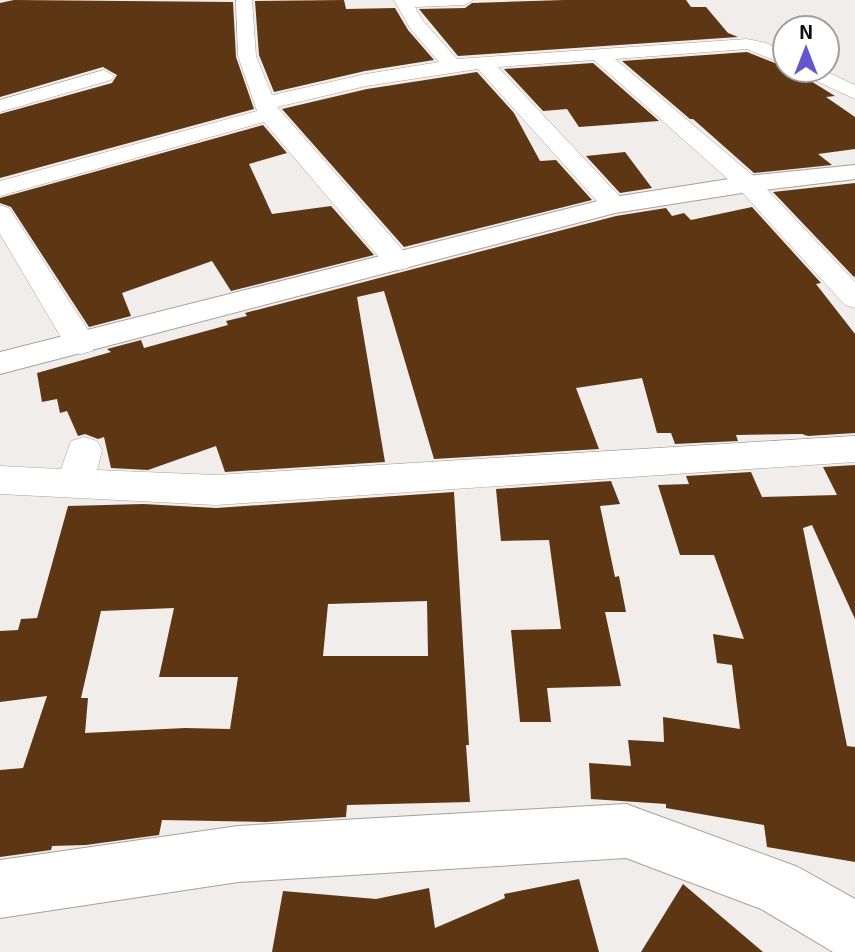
<svg xmlns="http://www.w3.org/2000/svg" width="855" height="952" font-family="'Exo 2',sans-serif">
  <style>
    .building { fill: #5d3714; fill-rule: evenodd }
    .lines { fill: none; stroke-linecap: round; stroke-linejoin: round }
    .minor-casing { stroke: #a5a19f; stroke-width: 1 }
    .tertiary-casing { stroke: #a5a19f; stroke-width: 2 }
    .minor { fill: #fff; fill-rule: evenodd }
    .tertiary { fill: #fff; fill-rule: evenodd }
  </style>
  <rect width="100%" height="100%" fill="#f1edeb"/>
  <path class="building" d="M14,0L233,2L236,57L254,109L0,178V114L112,83L117,75L103,67L0,97V3Z
    M344,0L346,9L395,8L408,30L434,60L365,71L274,92L259,55L255,1Z
    M564,0H686L691,7H706L728,33L738,37L458,56L419,9L465,8L472,3Z
    M747,52L785,67V70H793L835,96L826,97L855,117V149L818,154L832,165L754,173L693,119H690L622,61Z
    M593,63L659,121L579,127L567,109L543,111L504,69Z
    M477,72L514,113L540,161L556,160L592,200L404,247L282,109L367,89Z
    M263,125L287,153L249,164L272,214L331,206L374,255L231,291L212,261L122,293L131,316L89,327L11,207L0,203V198Z
    M625,152L652,188L620,193L586,156Z
    M855,183V276L854,277L773,192Z
    M752,207L821,283L816,284L855,334V433L808,436L802,434L736,435L738,441L675,444L671,433H657L642,378L576,388L599,449L434,459L384,291L357,297L385,462L225,472L216,446L148,470L111,468L104,437L98,439L85,434L78,436L67,411L60,413L57,399L42,402L37,373L111,352L107,349L141,340L144,348L228,325L226,321L247,316L245,313L616,216L666,208L672,216L684,213L691,220Z
    M855,465V619L812,525L803,528L847,746L855,747V862L767,847L764,825L666,808V804L591,799L589,763L631,766L628,740L664,742L663,717L740,729L732,665L717,663L713,634L744,639L714,555H680L658,485L689,484L686,476L751,472L762,497L837,495L823,467Z
    M611,481L620,504L600,506L615,577L619,576L626,612H605L621,686L547,688L551,722H520L511,630L561,629L549,540L501,541L496,489Z
    M454,492L469,745H466L470,802L347,805L346,817L265,822L162,820L159,835L86,845L52,846L51,850L0,857V770L23,768L47,696L0,702V631L18,630L21,619L37,618L68,506L143,504L216,508ZM427,601L428,656H323L328,604ZM174,608L159,677H238L230,729L185,728L85,733L88,698H81L101,611Z
    M579,879L599,952H272L283,891L376,899L429,888L435,928L505,898L504,894Z
    M683,884L763,952H641Z"/>
  <g class="lines">
    <defs>
      <path id="minor" d="M236,0H252L256,56L272,95L366,74L439,62L410,28L394,0H473L465,5L415,7L423,21L457,59L747,39L766,43L785,52V65L747,49L615,59L757,179L855,282V308L845,305L739,189L594,60L498,67L623,200L627,205L623,210L614,213L605,210L478,69L366,86L277,107L408,256L412,262L408,268L398,270L388,268L264,122L0,196V181L257,111L238,56Z
        M104,70L114,76L111,80L0,112V100Z
        M798,70H823L855,85V99L801,74Z
        M0,205L9,208L97,344L92,351L81,354L70,351L65,344L0,234Z
        M855,436V462L216,505L0,494V466L61,469L71,441L84,437L97,441L102,450L97,470L216,475Z"/>
      <path id="tertiary" d="M855,165V179L748,192L615,213L0,374V352L614,197L748,176Z
        M626,804L798,867L855,899V952H833L761,909L626,858L238,882L0,918V860L238,826Z"/>
    </defs>
    <use href="#minor" class="minor-casing"/>
    <use href="#tertiary" class="tertiary-casing"/>
    <use href="#minor" class="minor"/>
    <use href="#tertiary" class="tertiary"/>
  </g>
  <g transform="translate(806 49)"><circle r="33" fill="#ffffff" stroke="#9f9f9e" stroke-width="2"/>
  <path d="M0-5L12 26L0 18L-12 26Z" fill="#6456cf"/>
  <text y="-10" font-size="19" font-weight="bold" text-anchor="middle" fill="#0f0e0d">N</text>
  </g>
</svg>
